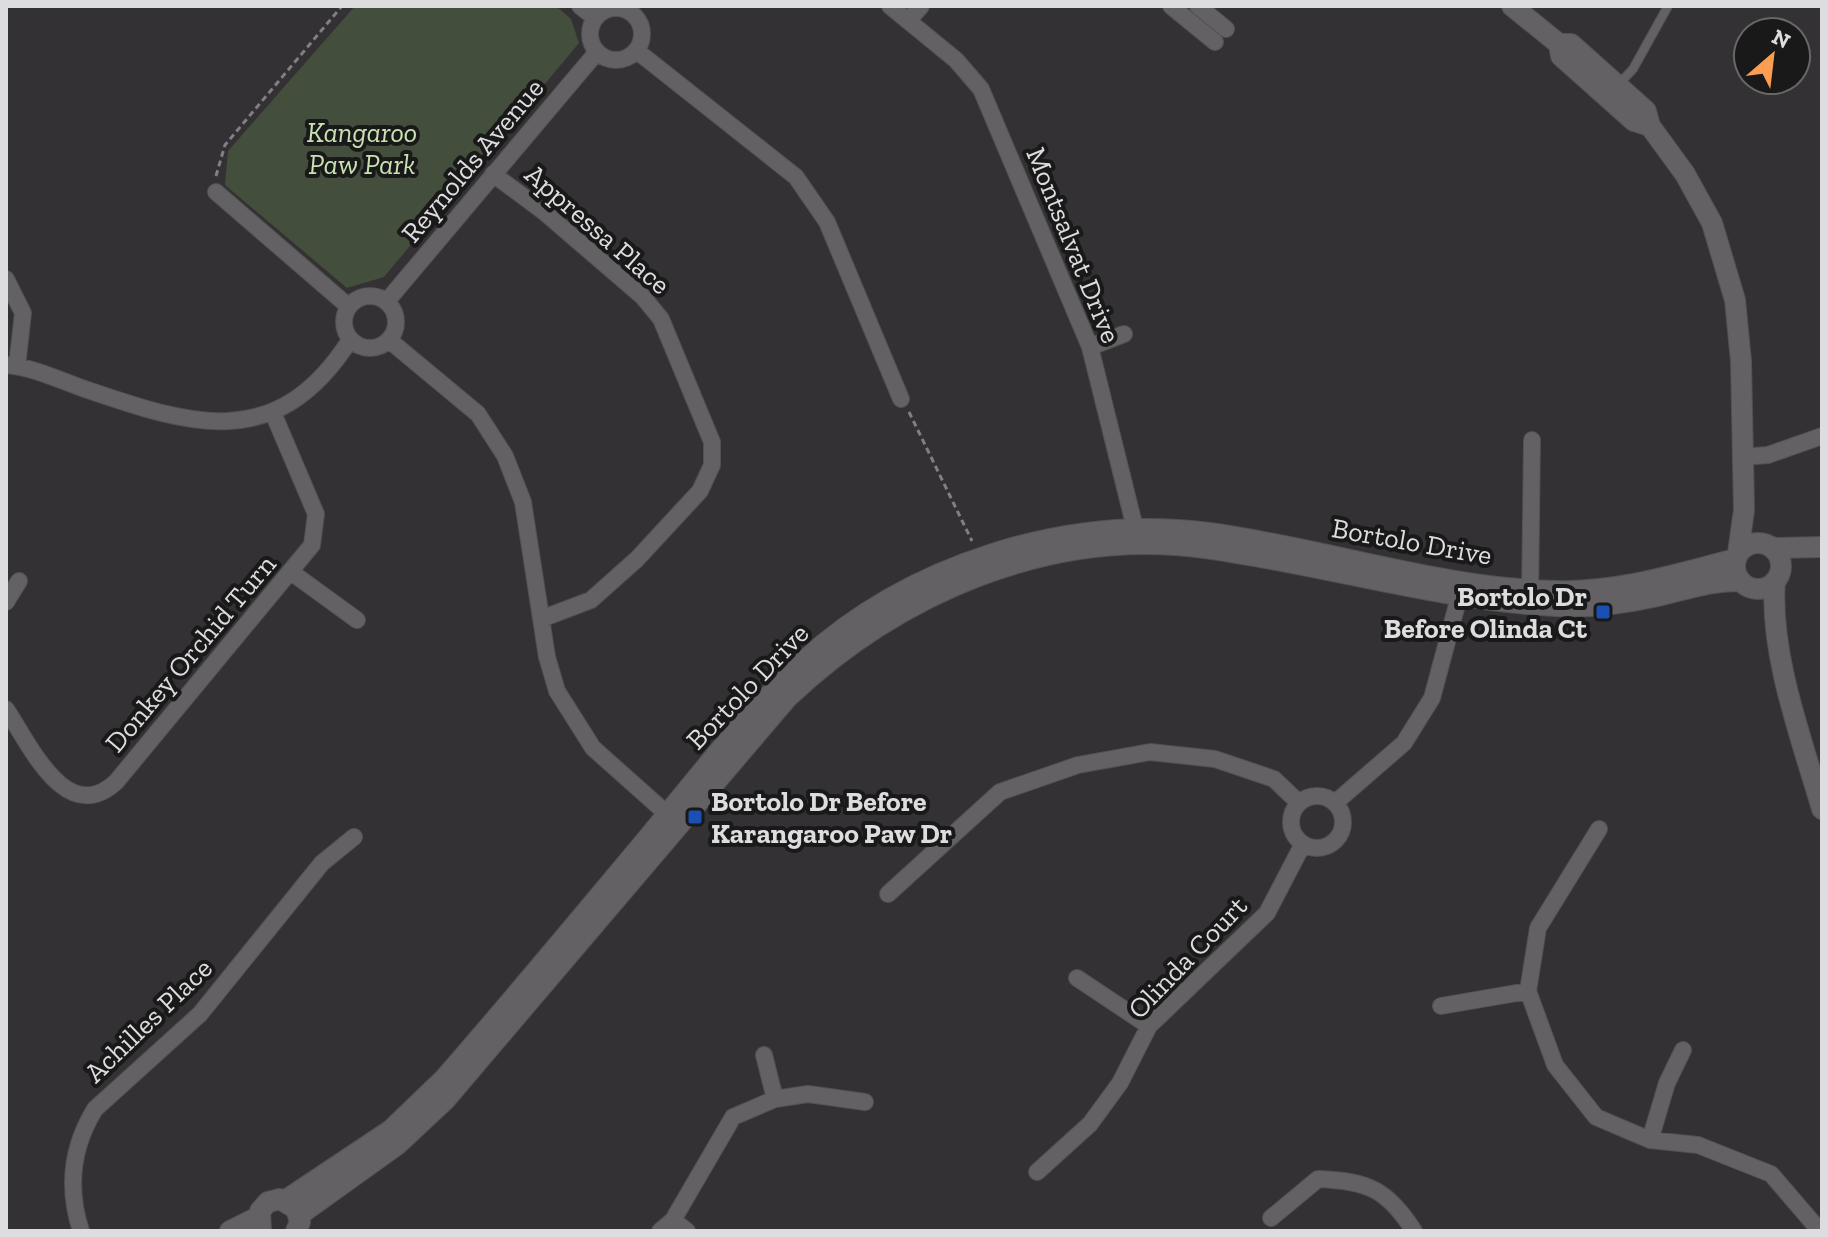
<svg xmlns="http://www.w3.org/2000/svg" width="1828" height="1237" font-family="'Zilla Slab',serif">
  <style>
    .green { fill: #444e3c }
    .lines { fill: none; stroke-linecap: round; stroke-linejoin: round }
    .lane-casing { stroke: #515052; stroke-width: 10 }
    .street-casing { stroke: #515052; stroke-width: 18 }
    .secondary-casing { stroke: #515052; stroke-width: 22 }
    .path { stroke: #817f81; stroke-width: 3; stroke-dasharray: 6 4; stroke-linecap: butt }
    .lane { stroke: #636163; stroke-width: 8 }
    .street { stroke: #636163; stroke-width: 16 }
    .secondary { stroke: #636163; stroke-width: 20 }
    .transit-dot { fill: #1a4fb4; stroke: #1a191a; stroke-width: 3 }
    .labels { text-anchor: middle; stroke-width: 8; stroke-linejoin: round; paint-order: stroke }
    .park-label { font-size: 28px; font-style: italic; fill: #c8e2b2; stroke: #1a191a }
    .street-label { font-size: 28px; fill: #dddcde; stroke: #1a191a }
    .poi-label { font-size: 28px; font-weight: bold; fill: #dddcde; stroke: #1a191a; text-anchor: end }
  </style>
  <rect width="100%" height="100%" fill="#333133"/>
  <path class="green" d="M355,6H556L571,19L579,43L384,277L347,288L225,185L228,151Z"/>
  <g class="lines">
    <defs>
      <path id="lane" d="M1618,85L1633,69L1668,6"/>
      <path id="street" d="M580,6L595,18
        M890,6L956,60L981,89L1090,347L1138,540
        M1171,6L1215,42
        M1198,6L1226,29
        M590 34a26 26 0 1 1 52 0a26 26 0 1 1-52 0Z
        M908,21L921,6
        M637,51L796,177L827,222L901,399
        M493,174L543,211L643,297L661,319L712,442V465L700,491L637,559L591,600L541,619
        M216,192L348,306
        M6,279L23,313L17,366
        M344 322a26 26 0 1 1 52 0a26 26 0 1 1-52 0Z
        M387,301L597,52
        M389,340L478,414L505,456L523,502L547,657L557,691L593,748L675,821
        M1090,347L1124,334
        M6,365C32,367 57,379 82,388C190,425 276,455 350,340
        M1741,457L1768,455L1822,436
        M291,572L357,620
        M1530,598L1532,440
        M6,602L19,581
        M6,709C29,743 66,828 116,782L312,545L316,514L273,413
        M1291 822a26 26 0 1 1 52 0a26 26 0 1 1-52 0Z
        M1336,802L1404,743L1432,698L1462,586
        M1599,829L1538,928L1528,991L1555,1065L1596,1117L1650,1140L1698,1145L1771,1174L1820,1231
        M888,894L1000,792L1078,765L1150,752L1215,759L1274,779L1299,803
        M1077,978L1149,1026
        M1441,1006L1528,991
        M764,1055L775,1099
        M1650,1140L1667,1083L1683,1050
        M1037,1172L1090,1124L1120,1083L1149,1026L1267,913L1303,844
        M1271,1218L1318,1179C1368,1181 1387,1189 1414,1231
        M673,1220L687,1231
        M81,1231C67,1188 71,1148 95,1109L200,1014L322,863L354,837
        M660,1231L673,1220L733,1117L775,1099L808,1094L865,1102"/>
      <path id="secondary" d="M1512,6L1559,44H1571L1646,111L1650,126L1685,174L1712,223L1735,300L1741,361L1744,510L1738,553
        M1559,44L1561,56L1634,121L1650,126
        M1735 566a23 23 0 1 1 46 0a23 23 0 1 1-46 0Z
        M1773,548L1822,547
        M1775,581C1769,653 1802,740 1822,809
        M286,1200L391,1130L444,1079C513,1000 580,919 647,839C697,779 746,714 804,661C909,565 1067,514 1209,533C1323,548 1441,589 1556,591C1618,593 1676,574 1736,559
        M299,1215L398,1144L445,1100L787,698C898,593 1049,527 1205,548C1322,564 1438,600 1556,606C1588,608 1621,604 1653,597C1682,591 1710,580 1741,581
        M230,1231L258,1217
        M261,1231L260,1211L268,1202L280,1199L296,1209L300,1222L296,1231"/>
    </defs>
    <use href="#lane" class="lane-casing"/>
    <use href="#street" class="street-casing"/>
    <use href="#secondary" class="secondary-casing"/>
    <path class="path" d="M216,176L225,145L342,6
      M909,412L972,541"/>
    <use href="#lane" class="lane"/>
    <use href="#street" class="street"/>
    <use href="#secondary" class="secondary"/>
  </g>
  <g class="transit-dot">
    <rect x="1595" y="604" width="16" height="16" rx="4"/>
    <rect x="687" y="809" width="16" height="16" rx="4"/>
  </g>
  <g class="labels">
    <g class="park-label">
      <text x="362" y="142">Kangaroo<tspan x="362" dy="32">Paw Park</tspan></text>
    </g>
    <g class="street-label">
      <text transform="translate(472 160) rotate(-50)" y="10">Reynolds Avenue</text>
      <text transform="translate(598 229) rotate(41)" y="10">Appressa Place</text>
      <text transform="translate(1074 245) rotate(68)" y="10">Montsalvat Drive</text>
      <text transform="translate(1412 541) rotate(10)" y="10">Bortolo Drive</text>
      <text transform="translate(190 653) rotate(-50)" y="10">Donkey Orchid Turn</text>
      <text transform="translate(747 686) rotate(-46)" y="10">Bortolo Drive</text>
      <text transform="translate(1187 957) rotate(-46)" y="10">Olinda Court</text>
      <text transform="translate(148 1020) rotate(-44)" y="10">Achilles Place</text>
    </g>
    <g class="poi-label">
      <text x="1587" y="606">Bortolo Dr<tspan x="1587" dy="32">Before Olinda Ct</tspan></text>
      <text x="711" y="811" text-anchor="start">Bortolo Dr Before<tspan x="711" dy="32">Karangaroo Paw Dr</tspan></text>
    </g>
  </g>
  <rect width="1828" height="1237" fill="none" stroke="#dddcde" stroke-width="16"/>
  <g transform="translate(1772 56) rotate(28)"><circle r="38" fill="#1a191a" stroke="#686768" stroke-width="2"/>
  <path d="M0-6L14 30L0 20L-14 30Z" fill="#fb9e52"/>
  <text y="-12" font-size="22" font-weight="bold" text-anchor="middle" fill="#dddcde">N</text>
  </g>
</svg>
